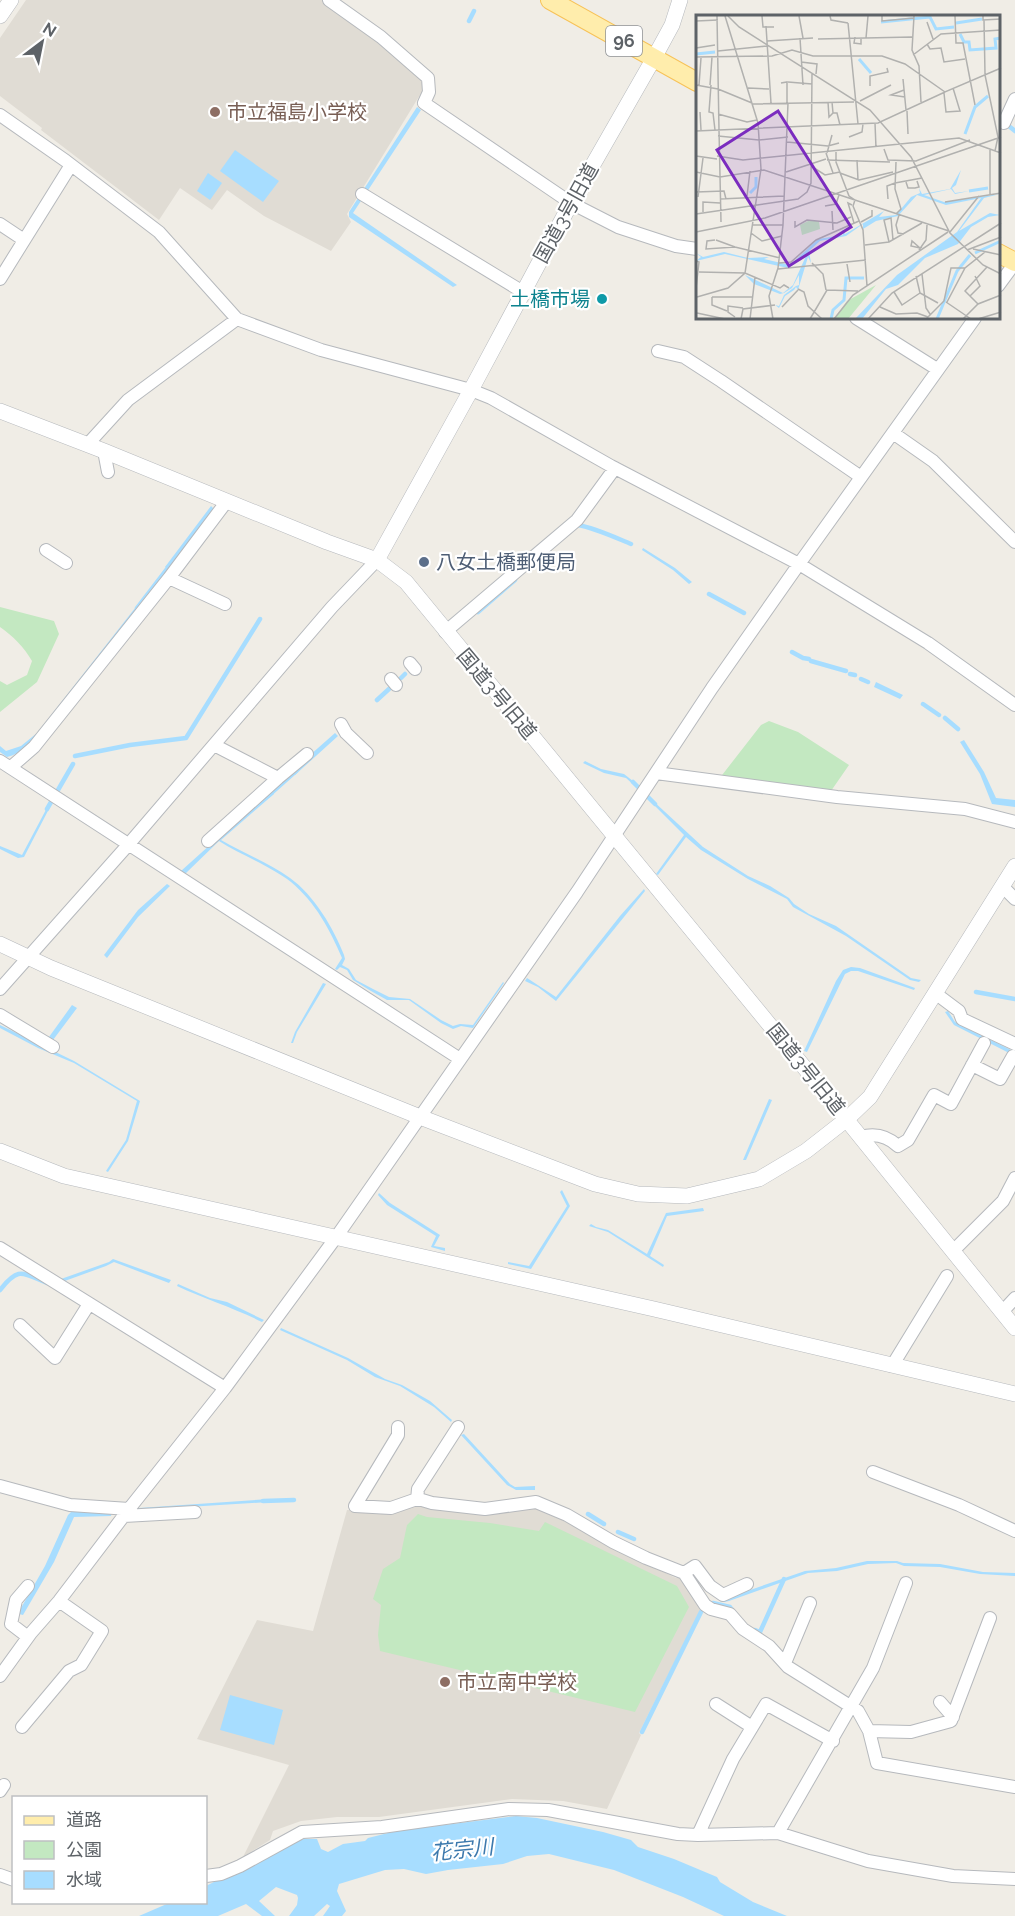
<svg xmlns="http://www.w3.org/2000/svg" width="1015" height="1916" font-family="Raleway,'Noto Sans JP',sans-serif">
  <style>
    .education { fill: #e0dcd4 }
    .green { fill: #c3e8c1 }
    .water { fill: #a7ddff }
    .lines { fill: none; stroke-linecap: round; stroke-linejoin: round }
    .stream { stroke: #a7ddff; stroke-width: 4.5 }
    .minor-casing { stroke: #b6b9bd; stroke-width: 14 }
    .tertiary-casing { stroke: #b6b9bd; stroke-width: 16 }
    .primary-casing { stroke: #f7c258; stroke-width: 20 }
    .minor { stroke: #fff; stroke-width: 12 }
    .tertiary { stroke: #fff; stroke-width: 15 }
    .primary { stroke: #ffedac; stroke-width: 18 }
    .education-dot { fill: #8d6e63; stroke: #fff; stroke-width: 2 }
    .culture-dot { fill: #0f9aa8; stroke: #fff; stroke-width: 2 }
    .service-dot { fill: #5c6f8a; stroke: #fff; stroke-width: 2 }
    .labels { text-anchor: middle; stroke-width: 4.5; stroke-linejoin: round; paint-order: stroke }
    .shield { fill: #fff; stroke: #8e9195; stroke-width: 1.5 }
    .shield-label { font-size: 18px; font-weight: bold; fill: #5d6267 }
    .education-label { font-size: 20px; fill: #785e54; stroke: #fff; text-anchor: start }
    .street-label { font-size: 20px; fill: #5d6267; stroke: #fff }
    .culture-label { font-size: 20px; fill: #0d838f; stroke: #fff; text-anchor: end }
    .service-label { font-size: 20px; fill: #4e5e75; stroke: #fff; text-anchor: start }
    .water-label { font-size: 21px; font-style: italic; fill: #3c79ad; stroke: #fff }
    .inset-river { fill: none; stroke: #a7ddff; stroke-width: 3 }
    .inset-road { fill: none; stroke: #b1b1af; stroke-width: 1.5 }
    .view { fill: #7b2cbf; fill-opacity: 0.15; stroke: #7b2cbf; stroke-width: 3 }
    .inset-edge { fill: none; stroke: #5d6267; stroke-width: 3 }
  </style>
  <rect width="100%" height="100%" fill="#f0ede6"/>
  <path class="education" d="M26,0H323L378,39L423,78V90L347,214L351,222L331,251L264,216L227,190L212,210L180,188L159,220L41,130L42,128L0,96V38Z
    M420,1504L428,1507L430,1510L540,1509L545,1513L574,1525L604,1543L676,1578L681,1575L702,1607L639,1733L641,1735L607,1809L563,1801L512,1799L379,1817H337L301,1821L273,1831L270,1840L243,1857L289,1765L197,1739L257,1620L313,1631L347,1510L393,1511Z"/>
  <path class="green" d="M0,607L54,621L59,634L37,682L0,712V681L7,685L27,675L32,661C24,647 13,636 0,627Z
    M769,721L798,732L849,765L831,791L719,779L761,725Z
    M418,1514L427,1517L490,1523L539,1531L545,1522L677,1586L689,1607L635,1712L380,1651L378,1635L381,1605L373,1599L383,1569L400,1558L407,1525Z"/>
  <path class="water" d="M417,107L421,110L353,213L457,285L453,287L349,217V212Z
    M235,150L279,181L263,202L220,171Z
    M208,173L222,183L210,200L197,191Z
    M211,506L214,509L168,569L165,567Z
    M643,548L675,568L692,582L689,584L673,570L642,550Z
    M139,603L141,605L41,733C31,742 21,754 7,757L0,752V746L6,751L21,746L37,733Z
    M876,682L903,695L900,699L874,687Z
    M335,733L338,736L295,775L292,771Z
    M964,740L984,772L996,798L1015,800V807L992,804L980,774L960,742Z
    M585,761L601,769L624,774L638,785L636,787L626,778L604,773L583,763Z
    M271,790L274,794L221,840C243,853 269,863 290,878C314,895 334,929 344,955L345,959L342,965L349,969L356,980L373,989L389,997L410,999L441,1020L453,1026L460,1024L473,1025L503,982L504,983L473,1028L461,1026L453,1029L441,1023L409,1000H387L371,991L353,980L347,970L340,967L337,970L335,969L342,958C330,930 316,903 291,882C272,867 241,855 219,841L185,874L181,871Z
    M651,799L703,847L748,876L770,886L789,898L794,904L809,914L836,926L911,978L921,980L919,982L910,980L846,936L793,907L787,899L748,879L701,850L686,837L658,875L656,874L684,835L650,801Z
    M49,804L51,805L24,857L18,858L0,849V846L22,855Z
    M167,884L170,886L138,917L107,958L104,955L138,910Z
    M644,889L645,891L556,1001L538,987L525,981L527,978L556,997L620,916Z
    M851,967L860,968L915,988L914,990L858,971H851L845,974L807,1052L804,1051L836,981L843,970Z
    M323,983L326,984L297,1032L293,1043H291L295,1032Z
    M72,1005L77,1008L53,1040L49,1037Z
    M948,1011L955,1022L1015,1052V1056L954,1025L945,1012Z
    M0,1025L74,1061L140,1101L128,1141L108,1172L106,1171L126,1140L137,1101L74,1063L38,1048L0,1028Z
    M769,1099L772,1100L746,1160H743Z
    M562,1190L570,1206L531,1269L508,1264V1262L529,1266L567,1206L560,1192Z
    M379,1193L390,1203L440,1235L434,1246L445,1248V1251L431,1247L436,1236L387,1205L378,1195Z
    M703,1208L704,1211L667,1216L650,1256L664,1265L663,1267L608,1232L589,1226L591,1224L596,1227L608,1230L647,1254L666,1213Z
    M113,1259L171,1280L169,1283L114,1262L106,1266L62,1282L61,1279L109,1262Z
    M178,1284L210,1298L227,1302L264,1320L262,1322C234,1308 205,1299 177,1286Z
    M281,1328L348,1358L385,1379L402,1385L430,1401L452,1420L451,1422L434,1407L400,1386L375,1377L347,1360L280,1330Z
    M464,1434L510,1484L515,1487L535,1486V1490H516L507,1485L461,1435Z
    M269,1499V1502L139,1510V1508Z
    M73,1510L88,1512L112,1511L111,1516L74,1517L54,1562L23,1615L19,1614L21,1608L45,1566L68,1515Z
    M867,1561H897L903,1563L940,1564L983,1572L1015,1573V1576L980,1574L940,1567L904,1566L896,1563L868,1564L837,1571L808,1573L729,1601L724,1602L707,1590L724,1599L805,1571L836,1568Z
    M230,1695L283,1710L274,1745L220,1730Z
    M516,1816L537,1818L603,1832L631,1840L638,1847L674,1859L717,1877L720,1882L753,1902L787,1916H724L683,1897L614,1870L549,1854L527,1856L503,1864L448,1870L426,1874L404,1869L385,1870L339,1884L337,1891L346,1911L342,1916H323L330,1906L327,1904L314,1916H289L297,1905L298,1898L297,1895L276,1887L259,1901L275,1916H262L246,1904L218,1916H139L169,1903L206,1902V1886L278,1849L304,1839H317L321,1849L328,1852L343,1844L365,1841L368,1838L396,1831Z"/>
  <g class="lines">
    <path class="stream" d="M469,21L474,11
      M1010,127L1015,131
      M578,525C595,528 614,537 631,544
      M709,594L744,613
      M137,608L170,565
      M478,612L515,580
      M792,652L803,658L809,659
      M811,661L846,671
      M850,674L855,675
      M401,678L405,674
      M861,679L868,682
      M377,700L389,689
      M923,704L939,715
      M945,718L958,729
      M75,756L130,745L186,738L260,619
      M633,782L655,804
      M269,795L296,771
      M47,809L73,764
      M976,992L1015,999
      M0,1290C19,1266 22,1273 47,1283
      M263,1501L294,1500
      M588,1514L604,1524
      M618,1532L634,1539
      M713,1603L730,1607L733,1611
      M755,1630L760,1632L784,1579
      M642,1732L701,1612"/>
    <defs>
      <path id="minor" d="M329,0L381,37L428,78L429,92L424,103L571,203L618,227L676,246L697,249
        M0,115L66,161L159,232L237,319L321,350L471,390L491,398L611,466L799,564L928,643L1015,705
        M1004,123L1015,99
        M362,194L523,292
        M0,224L24,240
        M0,279L71,165
        M998,286L1015,263
        M856,318L937,369
        M658,351L684,357L721,381L861,477
        M893,433L933,461L1015,542
        M87,445L128,400L237,319
        M104,451L108,472
        M46,550L66,563
        M169,578L225,604
        M445,632L577,520L615,468
        M410,663L415,669
        M391,679L396,685
        M341,724L346,733L367,753
        M214,745L278,778
        M0,761L460,1059
        M11,767L34,747L169,578L227,501
        M656,773L837,797L965,809L1015,822
        M208,841L278,778L307,754
        M1002,886L1015,899
        M0,989L128,845L332,607L377,560
        M935,993L959,1011L962,1019L1015,1044
        M0,1015L53,1047
        M972,1065L1000,1079L1013,1056
        M861,1137C875,1133 887,1136 898,1146L908,1140L934,1095L951,1104L984,1043
        M0,1248L225,1388
        M953,1251L1003,1201L1015,1178
        M1002,1312L1015,1298
        M20,1325L55,1358L89,1304
        M892,1366L947,1276
        M398,1427V1435L355,1506L391,1508L414,1500H422L432,1503L485,1509L536,1502L567,1515L613,1542L646,1558L684,1573L705,1605L711,1609L730,1614L743,1629L769,1646L788,1667L858,1711L869,1731L877,1763L1015,1787
        M873,1472L959,1505L1015,1531
        M0,1486L70,1505L129,1509
        M417,1500L418,1489L458,1427
        M124,1516L195,1512
        M684,1573L695,1566L710,1586L723,1595L747,1584
        M28,1586L16,1600L11,1624L28,1637
        M785,1663L810,1603
        M0,1676L31,1633L59,1601L129,1509L225,1388L337,1236L577,892L712,688L799,564L975,318
        M940,1702L953,1717
        M716,1704L752,1727
        M22,1727L69,1671L81,1665L102,1631L59,1601
        M869,1731L911,1732L951,1721L990,1618
        M0,1791L4,1785
        M778,1833L873,1668L906,1583
        M698,1835L733,1759L766,1704L833,1741
        M0,1875L14,1880
        M206,1876L221,1874L240,1866L302,1832L382,1827L509,1809L548,1810L678,1834L698,1835L778,1833L868,1861L953,1876L1015,1879"/>
      <path id="tertiary" d="M0,16L11,0
        M0,411L104,451L327,542L377,560L406,582L791,1051L1015,1328
        M377,560L471,390L571,203L654,58L672,25L680,0
        M0,944L51,968L420,1117L595,1184L638,1194L687,1196L759,1179L806,1151L847,1119L870,1097L1015,866
        M0,1151L64,1176L654,1309L1015,1394"/>
      <path id="primary" d="M550,0L697,82
        M998,253L1015,262"/>
    </defs>
    <use href="#minor" class="minor-casing"/>
    <use href="#tertiary" class="tertiary-casing"/>
    <use href="#primary" class="primary-casing"/>
    <use href="#minor" class="minor"/>
    <use href="#tertiary" class="tertiary"/>
    <use href="#primary" class="primary"/>
  </g>
  <g class="education-dot">
    <circle cx="215" cy="112" r="6"/>
    <circle cx="445" cy="1682" r="6"/>
  </g>
  <circle class="culture-dot" cx="602" cy="299" r="6"/>
  <circle class="service-dot" cx="424" cy="562" r="6"/>
  <g class="labels">
    <rect class="shield" x="606" y="26" width="36" height="30" rx="4.5"/>
    <g class="shield-label">
      <text x="624" y="47">96</text>
    </g>
    <g class="education-label">
      <text x="227" y="119">市立福島小学校</text>
      <text x="457" y="1689">市立南中学校</text>
    </g>
    <g class="street-label">
      <text transform="translate(566 213) rotate(-61)" y="7">国道3号旧道</text>
      <text transform="translate(497 694) rotate(50)" y="7">国道3号旧道</text>
      <text transform="translate(806 1069) rotate(51)" y="7">国道3号旧道</text>
    </g>
    <g class="culture-label">
      <text x="590" y="306">土橋市場</text>
    </g>
    <g class="service-label">
      <text x="436" y="569">八女土橋郵便局</text>
    </g>
    <g class="water-label">
      <text transform="translate(462 1850) rotate(-6)" y="7">花宗川</text>
    </g>
  </g>
  <g transform="translate(696 15)">
    <rect width="304" height="304" fill="#f0ede6"/>
    <path d="M112,206H123L124,214L106,220L104,210ZM180,270L152,304H138L151,286Z" fill="#c3e8c1"/>
    <path d="M265,155L260,170L256,173L259,178L273,176L259,179L255,174L228,180L248,187L304,179L288,183L263,216L294,198L304,200L292,202L275,212L262,229L229,243L202,270L190,274L166,304H159L201,260L261,217L285,183L250,190L221,180L202,201L180,206L167,214V209L150,221L124,226L113,236L115,248L112,242L102,275L100,272L98,275L89,281L83,293L79,290L83,291L88,280L100,271L103,270V260L96,273L88,278L84,279L58,269L49,260L87,278L97,270L110,241L92,253L29,239L0,246L5,242L0,238L7,242L28,237L52,243L73,242L68,244L94,250L122,224L147,220L146,214L149,219L188,196L183,202L200,200L215,182L224,178L223,173L226,179L254,174Z" fill="#a7ddff"/>
    <path class="inset-river" d="M185,7L234,2L240,14L258,12M260,8L286,4M264,19L268,27H273L274,35L300,33L299,24L305,23M0,39L19,37M163,44L175,58M269,119L279,92L292,81M273,176L292,173M54,178L60,172V162M279,238L305,226M135,304L137,295L148,285L150,263H168M241,304L261,256L274,240"/>
    <path class="inset-road" d="M21,1L23,115M32,1L43,12L174,95L215,142L254,218L287,250L305,259M66,1L67,12H78M103,1L107,23M134,1L135,5L152,8M186,1V6L218,3M218,1L216,35L223,51L225,87M259,1L260,28H267L279,90M287,1V5L305,4M288,5L289,59M0,6L22,5M231,7L237,24M152,8L162,109M70,11L75,88M159,22L158,28L165,29V23M104,23L107,70M170,23L172,1M122,24L216,22M71,26L117,23M231,29L234,34L245,33L248,47L269,44M0,33L19,30M22,36L71,31M217,40L245,19L305,15M0,42L76,41L96,35L117,41H186L209,49L249,77L305,53M105,47L121,49L120,59M289,60L302,122L299,136M207,64L210,95M92,67L116,69M85,68L91,67V88M0,70L22,74M3,70L5,43M14,70L16,42M15,70L13,97L17,98L19,115M174,71V61L192,57L191,53M52,73L73,74M22,74L56,88M208,75L195,80L209,82M248,78L250,97L264,96L257,73M164,86L195,70M132,87L133,102L137,98M136,87L137,98H141L144,110M56,89L158,87M211,96L212,119M4,97L5,115M22,99L51,107L61,105M179,108L180,133M23,115L25,207M0,116L182,108L249,77M22,121L63,125L92,122M153,122L166,117L167,109M91,127L132,131L143,128M188,134L192,145L220,146L274,125M294,134V179M140,137V147L153,181L159,185L157,191L167,215L171,271M130,138L137,158M131,138L136,120M0,141L21,144M21,141L47,145L263,123L305,138M131,145L194,147M161,145L162,165M200,147L199,174L205,194L200,199M115,151L129,160L144,157M0,157L24,162L68,155L253,216M90,157L130,144M144,158L163,165L197,157M210,167L212,173H219L223,172L221,166M199,168L226,163M0,177L28,176L30,184M51,181L54,156M2,182L7,143M24,184L88,181M192,184L191,171L199,168M249,187L305,178M156,190L152,188L158,208M129,191L140,189L143,180M136,196L137,215M7,197V187L24,188M0,199L102,184L111,177L115,168L116,58M203,200L200,210L202,218L208,219M99,206V212L111,205L141,208L155,202M165,207L176,201V195M56,210H87M0,217L69,203L305,122M254,217L283,181M55,218L66,226L86,221M19,225L11,226L10,234L39,232L84,243M20,225L39,232M193,227L188,205L195,203L197,225M169,230L193,227L226,208M224,233L216,226L215,231L224,233L226,232M277,234L305,240M223,235L230,225L231,210M271,235L305,222M0,246L3,247L0,273M83,248L95,247L120,225L163,206M116,248L127,259L130,275M151,249L154,267M82,254L170,245M3,257L49,258L84,273L88,270L93,273M226,259L230,293L234,299M220,261L224,278L242,288M0,273V301M102,274L108,277L112,291L126,304M198,277L206,290L224,278M274,281L284,271L279,261M1,282L32,273L49,258L65,154L62,108L29,1M16,282H56M16,282V290L31,296M250,287L275,304M251,287L269,253L289,237M282,289L269,276L291,252M86,292L102,275M184,292L200,299L221,298L232,302M1,298L29,304M39,302L32,297V291L47,293M45,304L47,294L79,290M54,304L59,262M77,304L73,281L82,253L87,210L92,88M114,304L131,275L162,276M138,304L157,280L252,217M172,304L196,278L305,208M230,304L248,286L255,253H269M267,304L282,289L305,280M282,304L305,297"/>
    <path class="view" d="M82,96L155,212L93,251L21,135Z"/>
    <rect width="304" height="304" class="inset-edge"/>
  </g>
  <rect x="12" y="1796" width="195" height="108" fill="#ffffff" stroke="#bec0c2" stroke-width="1.5"/>
  <rect x="24" y="1816" width="30" height="9" fill="#ffedac" stroke="#bec0c2" stroke-width="1.5"/>
  <text x="66" y="1826" font-size="18" fill="#5d6267">道路</text>
  <rect x="24" y="1841" width="30" height="18" fill="#c3e8c1" stroke="#bec0c2" stroke-width="1.5"/>
  <text x="66" y="1856" font-size="18" fill="#5d6267">公園</text>
  <rect x="24" y="1871" width="30" height="18" fill="#a7ddff" stroke="#bec0c2" stroke-width="1.5"/>
  <text x="66" y="1886" font-size="18" fill="#5d6267">水域</text>
  <g transform="translate(42 42) rotate(32)" stroke="#ffffff" stroke-width="4.5" paint-order="stroke">
  <path d="M0-4.5L10 22L0 15L-10 22Z" fill="#5d6267"/>
  <text y="-9" font-size="16" font-weight="bold" text-anchor="middle" fill="#5d6267">N</text>
  </g>
</svg>
